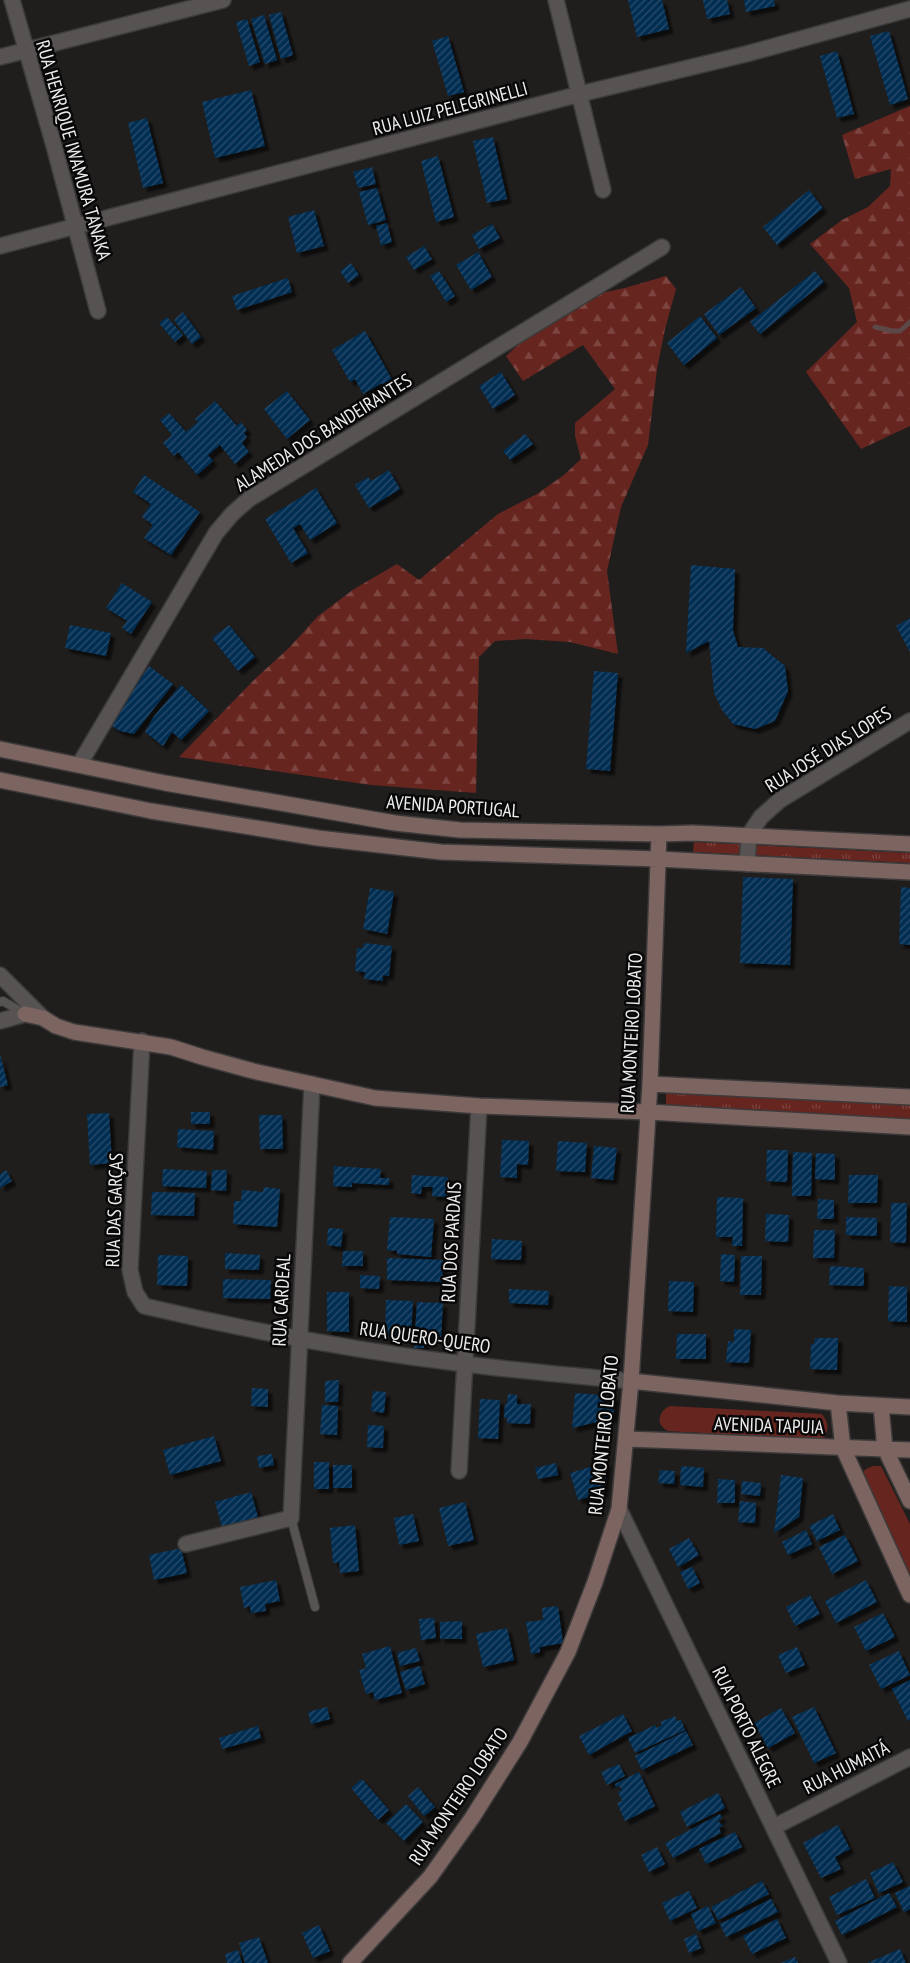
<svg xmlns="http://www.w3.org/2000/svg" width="910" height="1963" font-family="'PT Sans Narrow',sans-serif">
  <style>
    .green { fill: #67251f }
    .forest { fill: url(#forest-firs) }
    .park { fill: url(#park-tufts) }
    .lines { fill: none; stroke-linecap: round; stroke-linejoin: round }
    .stream { stroke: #5d4848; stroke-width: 5 }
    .building { fill: url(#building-hatch); filter: url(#shadow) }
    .lane-casing { stroke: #3c3a3a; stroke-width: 10 }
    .street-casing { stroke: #3c3a3a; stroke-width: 18 }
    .secondary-casing { stroke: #3c3a3a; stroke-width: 18 }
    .lane { stroke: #565352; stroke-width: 8 }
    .street { stroke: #565352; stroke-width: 15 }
    .secondary { stroke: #7c6460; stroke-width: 15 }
    .labels { text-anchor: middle; stroke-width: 5; stroke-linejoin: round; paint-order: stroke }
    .street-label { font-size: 19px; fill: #eeedec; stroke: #090808 }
  </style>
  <defs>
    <pattern id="forest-firs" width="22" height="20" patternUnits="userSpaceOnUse" patternTransform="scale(1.25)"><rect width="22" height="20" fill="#67251f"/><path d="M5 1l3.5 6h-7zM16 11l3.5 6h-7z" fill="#7d4540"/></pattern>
    <pattern id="park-tufts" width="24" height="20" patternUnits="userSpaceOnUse" patternTransform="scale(1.25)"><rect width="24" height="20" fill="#67251f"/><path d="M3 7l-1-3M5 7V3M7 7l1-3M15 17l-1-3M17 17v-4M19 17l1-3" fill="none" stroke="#7d4540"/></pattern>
    <pattern id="building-hatch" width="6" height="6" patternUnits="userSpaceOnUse" patternTransform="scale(1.25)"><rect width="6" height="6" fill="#042f53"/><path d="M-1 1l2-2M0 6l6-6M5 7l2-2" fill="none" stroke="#294d6c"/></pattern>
    <filter id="shadow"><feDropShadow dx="4.5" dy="4.5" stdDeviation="1" flood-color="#0009"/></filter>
  </defs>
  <rect width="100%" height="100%" fill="#201e1d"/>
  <path class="green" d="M670,1406L822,1414C829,1423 829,1429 824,1438L817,1440L668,1431C655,1425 658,1411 670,1406Z
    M873,1466H881L910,1524V1580L860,1475L866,1469Z"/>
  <path class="forest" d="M910,106V426L861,449L806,372L857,322L849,288L810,244L842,220L868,207L890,186L891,169L855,179L842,135Z
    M666,276L676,289L665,329L657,369L648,445L621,507L607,571L618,654L570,642L525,639L495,641L479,657L476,793L371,785L179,757L257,677L289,648L317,617L354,589L397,564L419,580L498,514L537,494L564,475L581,459L575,436V423L615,389L583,345L523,381L506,356L522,341L592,295L625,288Z"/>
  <path class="park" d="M694,842L910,853V863L693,852Z
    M666,1092L910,1103V1121L666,1108Z"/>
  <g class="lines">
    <path class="stream" d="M875,327L893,331H900L910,322"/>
  </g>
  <path class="building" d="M628,0H662L669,29L637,37Z
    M703,0H727L730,14L707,19Z
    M744,0H774L775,6L746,12Z
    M281,12L293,55L281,59L269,15Z
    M264,15L277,60L265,64L251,19Z
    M247,19L260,62L249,66L236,22Z
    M889,31L908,99L890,105L870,36Z
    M448,36L464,92L448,96L432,41Z
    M837,51L854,114L837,118L820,56Z
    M251,90L265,146L215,158L202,102Z
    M147,118L163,183L143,188L128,123Z
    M493,137L507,199L487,203L473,141Z
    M438,156L454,217L436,222L421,161Z
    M372,167L376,184L358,188L353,172Z
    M377,188L386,220L368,225L359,192Z
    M809,190L823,208L777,245L763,227Z
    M314,210L324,246L297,253L288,217Z
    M387,223L392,242L381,245L376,226Z
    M492,224L500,238L479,249L472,235Z
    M424,246L432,259L414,270L406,257Z
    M478,252L492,277L471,290L456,265Z
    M351,263L359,275L348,283L340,271Z
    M439,271L455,296L446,302L430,276Z
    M815,271L824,282L760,334L750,322Z
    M288,278L292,292L237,310L232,296Z
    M741,287L756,308L719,335L704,314Z
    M183,312L201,337L192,344L174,320Z
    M700,316L717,338L684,365L667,343Z
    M167,317L183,335L175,342L159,323Z
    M365,331L400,394L391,399L382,383L363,394L355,379L350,382L332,350Z
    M501,372L515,395L493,409L479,386Z
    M287,391L310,420L287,439L264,409Z
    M215,401L237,426L241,422L247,430L244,433L247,437L242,443L249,452L235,464L220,445L208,455L213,461L197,475L178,452L174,456L163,443L172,435L160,420L169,413L186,432L198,422L195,419Z
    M525,434L533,444L510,460L503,451Z
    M389,470L400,489L369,508L355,485L368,477L371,481Z
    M144,475L200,512L171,555L144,538L153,525L142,517L151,504L133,492Z
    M316,488L337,523L310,540L300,524L293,528L308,553L291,563L265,519Z
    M691,565L735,569L733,630L738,647L763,648L785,666L788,691L775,721L755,729L733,724L722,710L714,693L709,641L686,653Z
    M122,583L152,602L131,634L122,628L127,621L106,608Z
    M910,618V652L896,626Z
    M70,625L111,633L106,656L65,648Z
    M229,625L255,657L238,671L212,638Z
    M149,666L173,684L134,734L120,731L110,725Z
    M594,671L618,673L610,771L586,769Z
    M181,685L209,711L181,740L172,732L163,746L145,732L154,716Z
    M743,877L793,879L790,965L740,963Z
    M901,887L910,888V945L899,944Z
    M370,888L394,892L387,934L363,929Z
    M364,943L392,946L389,976L383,975V981L364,979L365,972L355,971L357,948H363Z
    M0,1054L8,1085L0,1087Z
    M191,1112H210V1124H191Z
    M109,1113L112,1163L90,1165L87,1114Z
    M259,1115H282L283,1149H260Z
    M178,1129L214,1131L213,1150L177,1147Z
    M502,1140L529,1141L528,1165L517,1164V1178L500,1177Z
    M558,1141L587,1143L585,1172L556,1171Z
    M594,1146L617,1148L613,1180L591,1178Z
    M767,1150H788L787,1182L766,1181Z
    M793,1152L812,1153L811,1196H792Z
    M816,1153L835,1154V1180L815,1179Z
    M334,1166L381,1169L380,1178H389V1185L352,1183V1187L333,1186Z
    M163,1169L207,1171L206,1188L162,1186Z
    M6,1170L12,1181L0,1188V1174Z
    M212,1170H227L226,1191L211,1190Z
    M412,1175L448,1177L447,1197L432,1196L433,1187H422L421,1194L411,1193Z
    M849,1175H878L877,1203H848Z
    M264,1187L280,1189L277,1227L233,1224L234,1201H241L242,1190L263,1192Z
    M152,1192L195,1193L194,1216L151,1215Z
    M717,1197L743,1198L742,1246H732L733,1237H716Z
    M818,1199L834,1200V1219H817Z
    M891,1203H907L906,1243L890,1242Z
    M766,1214L789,1215L788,1242L765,1241Z
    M390,1217L434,1219L431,1257L397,1254V1251L387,1250Z
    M846,1217L877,1218V1236L846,1235Z
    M328,1228L343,1229L341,1247L327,1245Z
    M814,1230H835L834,1258H813Z
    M492,1239L522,1241L521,1260L491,1259Z
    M343,1251H363V1266H342Z
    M225,1253L260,1255L259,1270L225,1269Z
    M721,1254L735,1255L734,1282L720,1281Z
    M158,1255L188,1256L187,1286L157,1285Z
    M741,1256H762L761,1295H740Z
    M387,1258L443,1260L442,1282L387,1280Z
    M830,1266L864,1268V1286L829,1285Z
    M360,1275L380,1276L379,1289L360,1288Z
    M223,1279L271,1280L270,1299L223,1298Z
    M669,1281L694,1282L693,1312L668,1311Z
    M889,1286L907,1287V1322L888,1321Z
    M509,1289L549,1291L548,1305L509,1303Z
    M327,1292H349V1332L327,1331Z
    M386,1300L413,1301L411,1336L395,1335V1339H385Z
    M417,1302L443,1303L441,1337L424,1336V1348H414Z
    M734,1329L751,1330L749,1363L726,1362L728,1341L734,1342Z
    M677,1334H706V1359H676Z
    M815,1338H838L837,1370L810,1369L811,1344H814Z
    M339,1380L338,1402H325V1381Z
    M252,1388L268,1389V1407L251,1406Z
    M373,1391L386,1392L384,1413L371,1411Z
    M575,1393L615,1396L613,1418L572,1428Z
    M508,1394L517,1395V1404H531L530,1424L507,1423V1418H504L505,1404H507Z
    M480,1399L500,1400L498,1439L478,1438Z
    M322,1405L338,1406L337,1435L320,1434Z
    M368,1425L384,1426L383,1448L367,1447Z
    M214,1436L221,1461L170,1475L163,1450Z
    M272,1454L274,1465L259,1468L257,1456Z
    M314,1462H329V1489H314Z
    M607,1462L604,1493L578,1500L570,1473Z
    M556,1463L558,1475L538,1479L535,1468Z
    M333,1465H352V1488H333Z
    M681,1466L704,1468L703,1487L680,1485Z
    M660,1470L675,1471L674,1484L658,1483Z
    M781,1475L803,1478L799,1517L774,1533Z
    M718,1479L735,1480V1503H717Z
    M742,1481L761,1483L760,1496L741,1494Z
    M251,1492L258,1517L222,1527L215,1502Z
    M740,1501L756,1503L755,1523L738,1522Z
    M465,1502L474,1540L448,1546L439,1508Z
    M413,1514L419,1541L399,1545L394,1518Z
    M833,1514L840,1530L817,1541L809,1526Z
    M355,1525L359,1571L340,1573L339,1562L333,1563L330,1528Z
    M806,1530L812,1544L788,1555L782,1542Z
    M845,1535L858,1561L832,1574L819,1547Z
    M689,1538L699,1555L678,1567L669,1549Z
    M181,1548L187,1573L154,1580L149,1555Z
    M692,1567L700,1583L688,1589L680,1572Z
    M276,1580L280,1601L265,1604L266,1611L251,1613L250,1606L244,1608L240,1587Z
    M866,1580L877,1602L836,1623L825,1601Z
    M810,1595L820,1614L795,1626L786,1607Z
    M558,1606L563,1643L540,1647V1652L531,1654L526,1622L543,1620L542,1608Z
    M883,1613L895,1637L866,1651L854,1627Z
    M434,1618L436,1638L421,1640L419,1619Z
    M462,1621V1639H440V1622Z
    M507,1628L514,1660L483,1667L476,1634Z
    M390,1646L402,1693L375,1700L373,1692L366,1694L359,1670L366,1668L362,1654Z
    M797,1647L805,1665L786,1673L778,1655Z
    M416,1648L420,1661L400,1666L397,1653Z
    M899,1651L910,1675L881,1689L869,1665Z
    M420,1666L425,1684L406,1690L400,1672Z
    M910,1680V1720L908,1721L892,1689Z
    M327,1707L330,1719L311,1724L308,1712Z
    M814,1707L836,1753L814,1763L792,1717Z
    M781,1708L795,1733L768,1748L754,1723Z
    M623,1714L632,1731L589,1755L579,1736Z
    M675,1716L677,1721L681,1720L685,1730L635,1753L628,1738L655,1725L657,1728L662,1725L660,1722Z
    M258,1726L261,1738L222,1749L219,1738Z
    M686,1731L693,1745L642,1770L635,1756Z
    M619,1764L625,1776L607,1785L601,1772Z
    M639,1772L655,1806L625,1821L617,1803L622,1801L618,1792L622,1790L619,1786L616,1787L615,1784Z
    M362,1779L389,1810L378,1820L351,1788Z
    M418,1787L435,1807L424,1816L408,1796Z
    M718,1793L725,1808L687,1827L680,1812Z
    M406,1804L423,1822L404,1841L386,1823Z
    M720,1814L722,1818L718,1821L723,1826L719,1828L721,1833L673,1858L665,1843Z
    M838,1825L850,1849L835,1857L841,1869L821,1878L803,1843Z
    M735,1832L742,1847L706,1864L699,1849Z
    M657,1847L665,1864L649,1872L641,1855Z
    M893,1862L903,1882L879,1893L870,1873Z
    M866,1879L875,1898L837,1915L829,1897Z
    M762,1881L769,1894L718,1920L711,1907Z
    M910,1886V1909L904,1912L895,1893Z
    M689,1891L697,1908L670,1921L662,1903Z
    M889,1893L897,1907L842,1935L835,1921Z
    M771,1899L778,1912L726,1937L720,1924Z
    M708,1906L716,1923L698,1931L691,1914Z
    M777,1919L786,1938L752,1954L743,1936Z
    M319,1925L330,1951L313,1958L302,1933Z
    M696,1934L701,1948L689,1953L684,1939Z
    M259,1937L268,1963H245L239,1943Z
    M900,1949L906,1963H867Z
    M238,1950L242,1963H227L225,1954Z
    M795,1957L798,1963H781Z"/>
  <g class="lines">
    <defs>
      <path id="lane" d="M0,1002L3,1001L23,1013
        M291,1518L315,1607"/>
      <path id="street" d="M12,0L54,146L98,311
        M556,0L603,190
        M0,57L223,0
        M0,246L580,94L746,54L910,9
        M79,765L216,533L232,514L249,499L662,247
        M747,864L749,835L761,817L780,800L910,721
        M0,975L43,1018
        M0,1021L25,1014
        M142,1041L130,1270L135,1292L144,1306C250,1331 357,1351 465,1364C520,1371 576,1376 631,1381
        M459,1471L479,1106
        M619,1509L839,1963
        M186,1544L291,1518L312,1084
        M774,1827L910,1757"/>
      <path id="secondary" d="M0,749L165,783L395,823L460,830L659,834L693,833L910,844
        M0,780L151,811L318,838L441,852L658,859L910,872
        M25,1014L43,1018L56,1026L74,1032L171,1047L202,1057L253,1071L375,1098L479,1106L648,1112L910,1127
        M650,1084L910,1097
        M631,1381L838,1403L910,1407
        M838,1403L843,1448L910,1595
        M881,1406L885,1449L910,1501
        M627,1439L910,1450
        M350,1963L430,1877L472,1818L520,1742L568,1652L595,1582L619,1509L631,1381L650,1084L659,834"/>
    </defs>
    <use href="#lane" class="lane-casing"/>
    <use href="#street" class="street-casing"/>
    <use href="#secondary" class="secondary-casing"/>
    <use href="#lane" class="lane"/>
    <use href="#street" class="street"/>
    <use href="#secondary" class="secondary"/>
  </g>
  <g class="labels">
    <g class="street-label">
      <text transform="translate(450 108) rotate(-15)" y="7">RUA LUIZ PELEGRINELLI</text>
      <text transform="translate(74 150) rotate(74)" y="7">RUA HENRIQUE IWAMURA TANAKA</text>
      <text transform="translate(323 432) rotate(-32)" y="7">ALAMEDA DOS BANDEIRANTES</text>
      <text transform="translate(828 749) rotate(-32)" y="7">RUA JOSÉ DIAS LOPES</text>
      <text transform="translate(453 806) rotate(4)" y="7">AVENIDA PORTUGAL</text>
      <text transform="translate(631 1033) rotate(-87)" y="7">RUA MONTEIRO LOBATO</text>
      <text transform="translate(114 1210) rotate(-88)" y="7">RUA DAS GARÇAS</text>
      <text transform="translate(451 1242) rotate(-87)" y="7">RUA DOS PARDAIS</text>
      <text transform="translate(281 1300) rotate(-87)" y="7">RUA CARDEAL</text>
      <text transform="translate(425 1337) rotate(8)" y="7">RUA QUERO-QUERO</text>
      <text transform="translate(769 1425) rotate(2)" y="7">AVENIDA TAPUIA</text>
      <text transform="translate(603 1435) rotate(-84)" y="7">RUA MONTEIRO LOBATO</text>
      <text transform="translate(747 1727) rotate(64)" y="7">RUA PORTO ALEGRE</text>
      <text transform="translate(846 1767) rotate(-27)" y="7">RUA HUMAITÁ</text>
      <text transform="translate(458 1796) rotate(-56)" y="7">RUA MONTEIRO LOBATO</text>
    </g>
  </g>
</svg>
